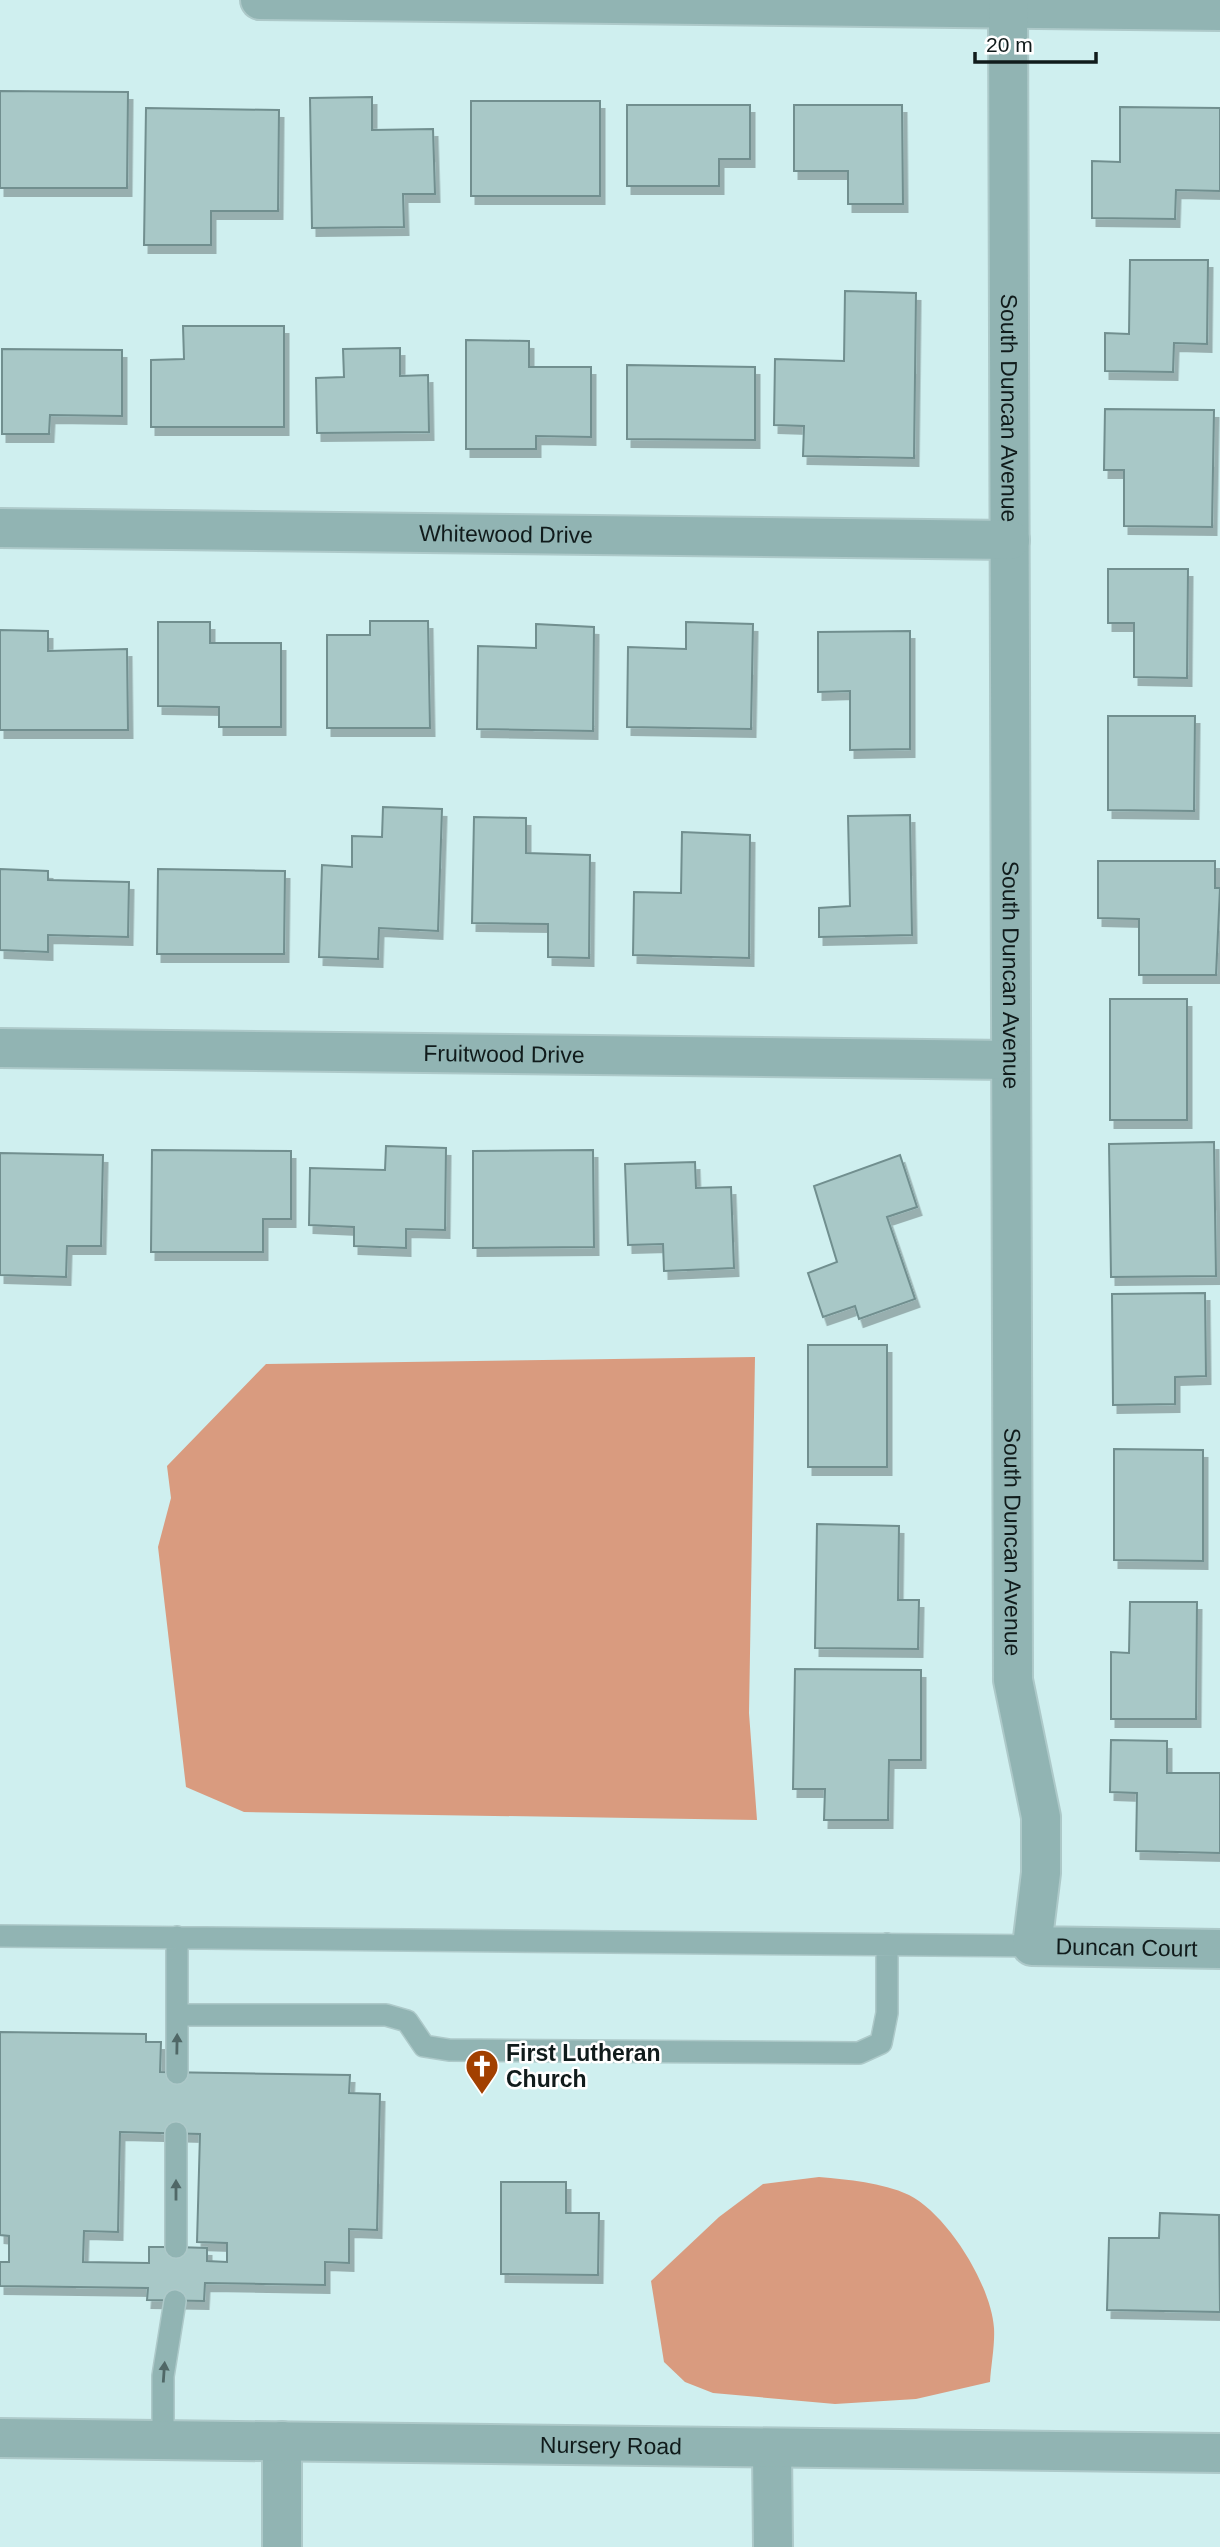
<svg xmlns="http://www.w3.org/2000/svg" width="1220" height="2547" font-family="Helvetica,sans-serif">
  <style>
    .water { fill: #d99b7f }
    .building { fill: #a8c8c7; stroke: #718f8f; stroke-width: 2; fill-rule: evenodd; filter: url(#shadow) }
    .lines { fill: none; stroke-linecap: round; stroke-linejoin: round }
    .service-casing { stroke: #adc9c9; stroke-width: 24 }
    .minor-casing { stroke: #adc9c9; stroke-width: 42 }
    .tertiary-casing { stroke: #adc9c9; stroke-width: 42 }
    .service { stroke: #91b4b3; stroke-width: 21 }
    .minor { stroke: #91b4b3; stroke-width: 38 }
    .tertiary { stroke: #91b4b3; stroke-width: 38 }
    .oneway { fill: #506867 }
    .labels { text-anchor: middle; stroke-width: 5; stroke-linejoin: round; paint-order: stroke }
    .street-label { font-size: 23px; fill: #101b1b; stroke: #fff }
    .poi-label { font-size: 23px; font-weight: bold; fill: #101b1b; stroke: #fff; text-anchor: start }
  </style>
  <defs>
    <filter id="shadow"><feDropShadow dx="4.5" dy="8" stdDeviation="0" flood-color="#0004"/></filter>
  </defs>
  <rect width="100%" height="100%" fill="#cfefef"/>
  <path class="water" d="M755,1357L749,1713L757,1820L244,1812L186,1787L158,1547L171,1498L167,1466L266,1364Z
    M819,2177C849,2180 881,2182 909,2195C948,2215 991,2285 994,2328C995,2345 991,2365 990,2382L916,2399L835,2404L713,2393L685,2382L664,2362L651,2281L719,2217L763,2184Z"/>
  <path class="building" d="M0,91L128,92L127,188H0Z
    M372,97V130L433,129L435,194H403L404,227L312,228L310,98Z
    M471,101H600V196H471Z
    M627,105H750V159H719V186H627Z
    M794,105H902L903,204H848V171H794Z
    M1120,107L1220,108V191L1176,190L1175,219L1092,218V161L1120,162Z
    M146,108L279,110L278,211H211V245H144Z
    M1130,260H1208L1207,344L1174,343L1173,372L1105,371V333L1129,334Z
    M845,291L916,293L914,458L803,456L804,426L774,425L775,359L844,361Z
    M183,326H284V427H151V360L184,359Z
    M466,340L529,341V367H591V437L536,436V449H466Z
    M400,348V376L428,375L429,432L317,433L316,378L344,377L343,349Z
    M2,349L122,350V416L50,415L49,434H2Z
    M627,365L755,367V440L627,439Z
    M1105,409L1214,410L1212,527L1124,526V470H1104Z
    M1108,569H1188L1187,678L1134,677V623H1108Z
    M370,621H428L430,728H327V635H370Z
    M158,622H210V643H281V727H219V707L158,706Z
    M686,622L753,624L751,729L627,727L628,647L686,649Z
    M536,624L594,627L593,731L477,729L478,646L536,648Z
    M0,630L48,631V651L127,649L128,730H0Z
    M910,631V749L850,750V691L818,692V632Z
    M1108,716H1195L1194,811L1108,810Z
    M383,807L442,809L438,931L379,928L378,959L319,957L322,865L352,867V836L382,837Z
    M910,815L912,935L819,937V908L850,906L848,816Z
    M474,817L526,818V853L590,855L589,958L548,957V924L472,923Z
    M682,832L750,835L749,958L633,955L634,892L681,893Z
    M1098,861H1215V888H1220L1216,975H1139V919L1098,918Z
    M0,869L48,871V880L129,882L128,937L48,935V952L0,950Z
    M158,869L285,871L284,954H157Z
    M1110,999H1187V1120H1110Z
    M1214,1142L1216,1276L1111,1277L1109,1144Z
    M386,1146L446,1148L445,1230L406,1229V1248L354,1246V1227L309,1225L310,1168L385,1170Z
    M152,1150L291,1151V1219H263V1252H151Z
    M593,1150L594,1247L473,1248V1151Z
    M0,1153L103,1155L101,1246H67L66,1277L0,1275Z
    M900,1155L917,1207L887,1217L915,1299L859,1319L855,1306L823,1317L808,1273L837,1262L814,1186Z
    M695,1162L696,1188L731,1187L734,1268L664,1271L663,1244L628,1245L625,1164Z
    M1205,1293L1206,1376L1175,1377V1404L1113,1405L1112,1294Z
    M808,1345H887V1467H808Z
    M1114,1449L1203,1450V1561L1114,1560Z
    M817,1524L899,1526L898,1600H919L918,1649L815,1648Z
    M1130,1602H1197L1196,1719H1111V1652L1129,1653Z
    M795,1669L921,1670V1760H889L888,1820H824L825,1789H793Z
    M1111,1740L1167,1741V1773H1220V1853L1136,1851L1137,1793L1110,1792Z
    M0,2032L146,2034V2042H161L160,2072L350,2075L349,2093L380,2094L377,2230L349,2229V2263L325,2262V2285L205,2283L204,2301L147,2300L148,2288L0,2286V2262H9V2236L0,2235ZM120,2132L200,2134L197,2242L227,2243V2262L207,2261V2248L176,2247H149V2263L83,2262L84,2231L118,2232Z
    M501,2182H566V2213H599L598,2275L501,2274Z
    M1160,2213L1219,2215L1220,2312L1107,2310L1109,2238H1159Z"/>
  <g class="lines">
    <defs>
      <path id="service" d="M0,1936L1032,1946
        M177,2015H386L407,2021L424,2046L449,2050L859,2053L881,2043L887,2013V1944
        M177,2073V1937
        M176,2133V2247
        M163,2440V2376L175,2301"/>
      <g id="minor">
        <path d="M260,0L1220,11"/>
        <path id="s1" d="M1008,0L1013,1680L1041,1817V1873L1032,1946L1220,1949"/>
        <path id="s2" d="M0,528L1010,540"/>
        <path id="s3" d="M0,1048L1009,1060"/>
        <path d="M282,2441V2547"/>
        <path d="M772,2450L773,2547"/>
      </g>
      <g id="tertiary">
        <path id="s4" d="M0,2438L1220,2453"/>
      </g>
    </defs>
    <use href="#service" class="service-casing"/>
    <use href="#minor" class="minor-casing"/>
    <use href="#tertiary" class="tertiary-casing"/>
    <use href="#service" class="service"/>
    <use href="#minor" class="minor"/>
    <use href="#tertiary" class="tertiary"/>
  </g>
  <defs><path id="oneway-solid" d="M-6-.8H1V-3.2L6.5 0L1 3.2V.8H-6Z" transform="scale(1.75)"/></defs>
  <g class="oneway">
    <use href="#oneway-solid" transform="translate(177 2044) rotate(-89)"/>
    <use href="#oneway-solid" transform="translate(176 2190) rotate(-90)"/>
    <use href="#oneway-solid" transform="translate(164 2372) rotate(-86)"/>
  </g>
  <defs>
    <symbol id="church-pin" viewBox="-11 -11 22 30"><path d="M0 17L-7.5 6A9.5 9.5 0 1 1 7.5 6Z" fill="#a24000" stroke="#fff"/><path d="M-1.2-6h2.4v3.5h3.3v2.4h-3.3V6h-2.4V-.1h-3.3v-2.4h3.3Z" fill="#fff"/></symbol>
  </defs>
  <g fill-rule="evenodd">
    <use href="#church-pin" x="463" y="2047" width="38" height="52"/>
  </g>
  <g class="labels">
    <g class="street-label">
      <text dy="8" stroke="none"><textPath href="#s1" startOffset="408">South Duncan Avenue</textPath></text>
      <text dy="8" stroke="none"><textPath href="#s2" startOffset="506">Whitewood Drive</textPath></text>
      <text dy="8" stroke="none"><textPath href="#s1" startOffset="975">South Duncan Avenue</textPath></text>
      <text dy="8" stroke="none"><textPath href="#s3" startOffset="504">Fruitwood Drive</textPath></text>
      <text dy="8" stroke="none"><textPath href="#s1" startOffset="1542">South Duncan Avenue</textPath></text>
      <text dy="8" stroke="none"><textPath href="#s1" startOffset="2044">Duncan Court</textPath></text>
      <text dy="8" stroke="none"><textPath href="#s4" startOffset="611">Nursery Road</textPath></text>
    </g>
    <g class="poi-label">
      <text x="506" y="2061">First Lutheran<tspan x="506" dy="26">Church</tspan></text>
    </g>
  </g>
  <path d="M975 52v10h121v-10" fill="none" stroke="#101b1b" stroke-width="3.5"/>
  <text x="986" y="52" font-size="21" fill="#101b1b" stroke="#ffffff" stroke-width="5" paint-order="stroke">20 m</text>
</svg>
